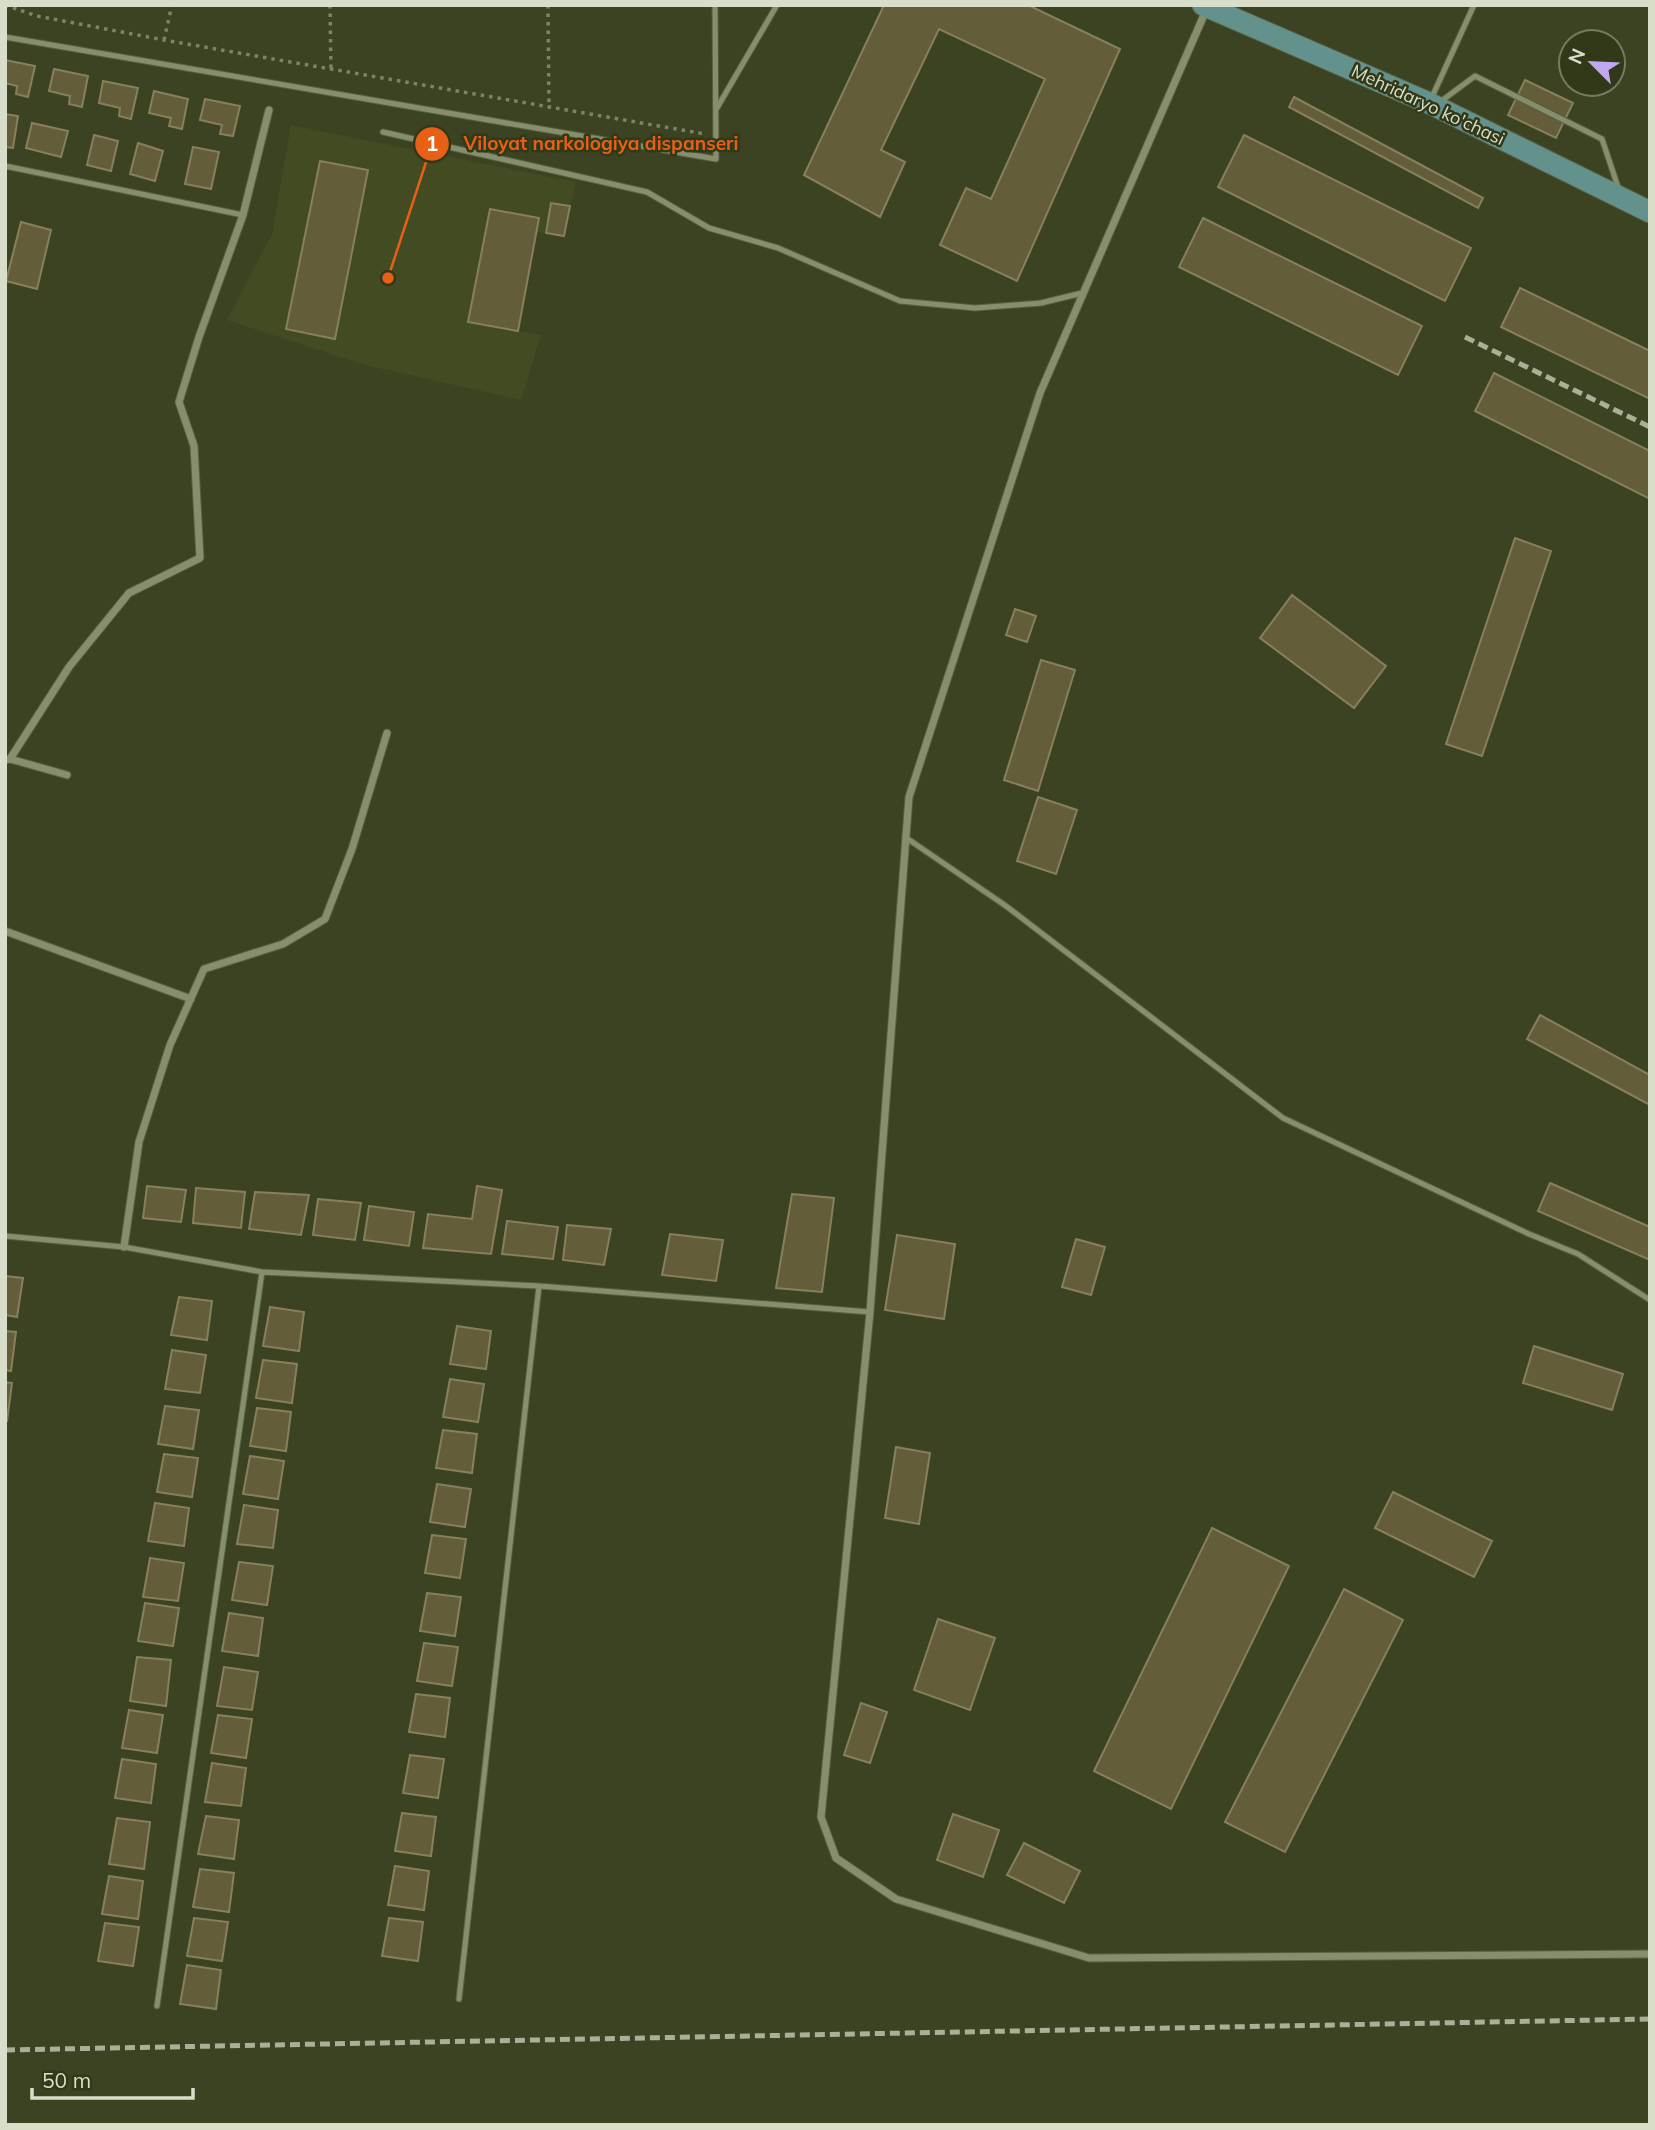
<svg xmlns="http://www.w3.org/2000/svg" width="1655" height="2130" font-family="Mulish,sans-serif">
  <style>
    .built { fill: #424b22 }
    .building { fill: #635d39; stroke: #86805b; stroke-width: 2 }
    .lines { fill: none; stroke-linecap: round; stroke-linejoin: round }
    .lane-casing { stroke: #5a5f42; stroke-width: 7 }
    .street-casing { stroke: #5a5f42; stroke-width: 9 }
    .secondary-casing { stroke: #5a5f42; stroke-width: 23 }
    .path { stroke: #7d8368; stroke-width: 3.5; stroke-dasharray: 3.5 5; stroke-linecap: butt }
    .lane { stroke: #868f6b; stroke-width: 5 }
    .street { stroke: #868f6b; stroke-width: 7 }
    .secondary { stroke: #63918c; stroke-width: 21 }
    .rail { stroke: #aaaf98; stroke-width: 5; stroke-dasharray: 10 5; stroke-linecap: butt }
    .labels { text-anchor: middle; stroke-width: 5; stroke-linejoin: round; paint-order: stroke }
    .street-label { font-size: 18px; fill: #d9decb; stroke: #323918 }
    .leader { fill: none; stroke: #e76016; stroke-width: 2.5 }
    .callout-dot { fill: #e76016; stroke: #323918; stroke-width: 2.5 }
    .mark-label { font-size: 21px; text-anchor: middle; font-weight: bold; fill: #fff }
    .callout-label { font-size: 19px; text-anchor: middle; font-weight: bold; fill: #e76016; stroke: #323918; stroke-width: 5; stroke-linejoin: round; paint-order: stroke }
  </style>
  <rect width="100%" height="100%" fill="#3c4322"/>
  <path class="built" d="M291,125L576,182L564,236L536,232L518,331L541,335L521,400L365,365L227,320L272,234Z"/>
  <path class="building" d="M884,5H1028L1120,49L1017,281L940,245L966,188L991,199L1045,79L939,29L881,150L905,162L880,217L804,175Z
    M5,60L35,66L28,97L16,94L17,86L5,83Z
    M54,69L88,76L82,107L69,104L70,96L49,91Z
    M1525,80L1573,103L1556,138L1508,115Z
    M103,81L138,88L131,119L119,116L120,108L99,103Z
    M154,91L188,99L182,129L169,126L171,118L149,113Z
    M1294,97L1483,198L1478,208L1289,107Z
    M205,99L240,106L233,136L220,134L222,125L200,120Z
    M5,114L18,116L13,148L5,147Z
    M32,123L68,131L61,157L26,148Z
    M94,135L118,141L111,171L87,165Z
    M1244,135L1471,248L1445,301L1218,187Z
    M138,143L163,151L155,181L130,174Z
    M193,147L219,152L211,189L185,184Z
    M320,161L368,170L335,339L286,329Z
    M551,203L570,206L564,236L546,233Z
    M490,209L539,218L518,331L468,322Z
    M1203,218L1422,326L1398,375L1179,267Z
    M21,222L51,230L37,289L6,281Z
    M1520,288L1650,351V399L1501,327Z
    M1494,373L1650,451V499L1475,411Z
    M1515,538L1551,551L1482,756L1446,744Z
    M1292,595L1386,666L1354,708L1260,638Z
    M1015,609L1036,616L1027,642L1006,635Z
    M1041,660L1075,670L1038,791L1004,780Z
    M1038,797L1077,810L1056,874L1017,861Z
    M1540,1015L1650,1075V1105L1527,1039Z
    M1550,1183L1650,1227V1260L1538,1211Z
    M147,1186L186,1190L181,1222L143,1218Z
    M477,1186L502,1190L491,1254L423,1248L428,1214L472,1219Z
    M196,1188L245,1192L241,1228L193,1223Z
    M255,1192L309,1195L301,1235L249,1229Z
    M792,1194L834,1198L822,1292L776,1288Z
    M318,1199L361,1203L355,1240L313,1235Z
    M369,1206L414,1212L409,1246L364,1240Z
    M507,1221L558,1227L553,1259L502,1254Z
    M567,1225L611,1229L604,1265L563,1260Z
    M670,1234L723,1240L716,1281L662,1275Z
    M897,1235L955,1244L944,1319L885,1310Z
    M1076,1239L1105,1247L1091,1295L1062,1287Z
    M5,1276L23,1278L17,1317L5,1315Z
    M179,1297L212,1301L207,1340L171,1335Z
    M270,1307L304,1312L299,1351L263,1346Z
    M457,1326L491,1331L486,1369L450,1364Z
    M5,1331L16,1332L11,1371L5,1370Z
    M1534,1346L1623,1374L1612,1410L1523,1383Z
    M172,1350L206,1355L200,1393L165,1389Z
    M263,1360L297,1364L292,1403L256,1398Z
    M450,1379L484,1384L478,1422L443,1417Z
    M5,1382L12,1383L7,1421H5Z
    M165,1406L199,1410L193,1449L158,1444Z
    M257,1408L291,1412L286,1451L250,1446Z
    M443,1430L477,1434L472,1473L436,1468Z
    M896,1447L930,1453L919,1524L885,1518Z
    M164,1454L198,1458L192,1497L157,1492Z
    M250,1456L284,1461L278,1499L243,1494Z
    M437,1484L471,1489L465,1527L430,1522Z
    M1393,1492L1492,1541L1474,1577L1375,1528Z
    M155,1503L189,1508L184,1546L148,1541Z
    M244,1505L278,1510L273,1548L237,1544Z
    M1212,1528L1289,1566L1171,1809L1094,1771Z
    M432,1535L466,1539L460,1578L425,1573Z
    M150,1558L184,1563L178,1601L143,1597Z
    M239,1562L273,1566L267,1605L232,1600Z
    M1344,1589L1403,1620L1285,1852L1225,1822Z
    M427,1593L461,1597L455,1636L420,1631Z
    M145,1603L179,1608L173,1646L138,1641Z
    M229,1613L263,1618L258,1656L222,1651Z
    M938,1619L995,1638L970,1710L914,1690Z
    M424,1643L458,1647L452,1686L417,1681Z
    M137,1657L171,1660L166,1706L130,1701Z
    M224,1667L258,1672L252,1710L217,1706Z
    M416,1694L450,1698L445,1737L409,1732Z
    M861,1703L887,1712L870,1763L844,1755Z
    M129,1710L163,1715L157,1753L122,1748Z
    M218,1715L252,1719L246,1758L211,1753Z
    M410,1755L444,1759L438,1798L403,1793Z
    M122,1759L156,1764L151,1803L115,1798Z
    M212,1763L246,1768L241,1806L205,1802Z
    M402,1813L436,1817L431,1856L395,1851Z
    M953,1814L999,1830L983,1877L937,1860Z
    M206,1816L239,1820L234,1859L198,1854Z
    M117,1818L150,1822L144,1869L109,1864Z
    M1024,1843L1080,1871L1064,1903L1007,1875Z
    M395,1866L429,1871L424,1910L388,1905Z
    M200,1869L234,1873L229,1912L193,1907Z
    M109,1876L143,1881L138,1919L102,1914Z
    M194,1918L228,1922L222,1961L187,1956Z
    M389,1918L423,1922L418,1961L382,1956Z
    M105,1923L139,1927L133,1966L98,1961Z
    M187,1965L221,1970L216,2009L180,2004Z"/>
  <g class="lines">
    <defs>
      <path id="lane" d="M5,37L716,159L715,5
        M1432,97L1474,5
        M1440,102L1475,76L1602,139L1619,190
        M717,108L777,5
        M383,132L647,192L709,228L778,248L900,301L975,308L1041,303L1082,293
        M5,166L243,215
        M905,837L1006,906L1283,1118L1529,1234L1578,1254L1650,1300
        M5,1236L124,1247L262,1272L539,1286L870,1312
        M459,1999L539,1286
        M157,2006L262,1272"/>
      <path id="street" d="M1207,8L1040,393L909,797L870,1312L821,1817L836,1858L896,1899L1089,1958L1650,1954
        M10,759L67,775
        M5,760L10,759L69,667L129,593L200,558L194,446L179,402L199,337L243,215L269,110
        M5,931L191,999
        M124,1247L139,1142L170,1045L204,969L283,944L325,919L352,849L387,733"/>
      <path id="secondary" d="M1203,5L1429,103L1650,212"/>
    </defs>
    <use href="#lane" class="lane-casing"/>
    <use href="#street" class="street-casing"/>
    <use href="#secondary" class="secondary-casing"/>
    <path class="path" d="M5,5L37,16L164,40L705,134
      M323,5H359
      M330,5L331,69
      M548,5L549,108
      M164,40L172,5"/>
    <use href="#lane" class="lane"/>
    <use href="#street" class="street"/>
    <use href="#secondary" class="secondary"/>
    <path class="rail" d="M1465,337L1650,427
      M5,2050L1650,2019"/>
  </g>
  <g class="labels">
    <g class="street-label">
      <text transform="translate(1428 105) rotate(25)" y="6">Мehridaryo ko'chasi</text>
    </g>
  </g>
  <path class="leader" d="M388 278L432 144"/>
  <g class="callout-dot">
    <circle cx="388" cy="278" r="7"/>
    <circle cx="432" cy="144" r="18"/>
  </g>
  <g class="mark-label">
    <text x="432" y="151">1</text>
  </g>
  <g class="callout-label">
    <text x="601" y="150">Viloyat narkologiya dispanseri</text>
  </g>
  <rect width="1655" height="2130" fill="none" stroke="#d9decb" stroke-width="14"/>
  <g transform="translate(1592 63) rotate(294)"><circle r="33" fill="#323918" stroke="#757b60" stroke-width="2"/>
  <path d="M0-5L12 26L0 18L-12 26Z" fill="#c1a8f3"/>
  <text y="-10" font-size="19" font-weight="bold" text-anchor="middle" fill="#d9decb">N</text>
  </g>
  <path d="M32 2088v10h161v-10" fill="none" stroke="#d9decb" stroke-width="3.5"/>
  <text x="42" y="2088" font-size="21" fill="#d9decb" stroke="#323918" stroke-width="5" paint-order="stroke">50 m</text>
</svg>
